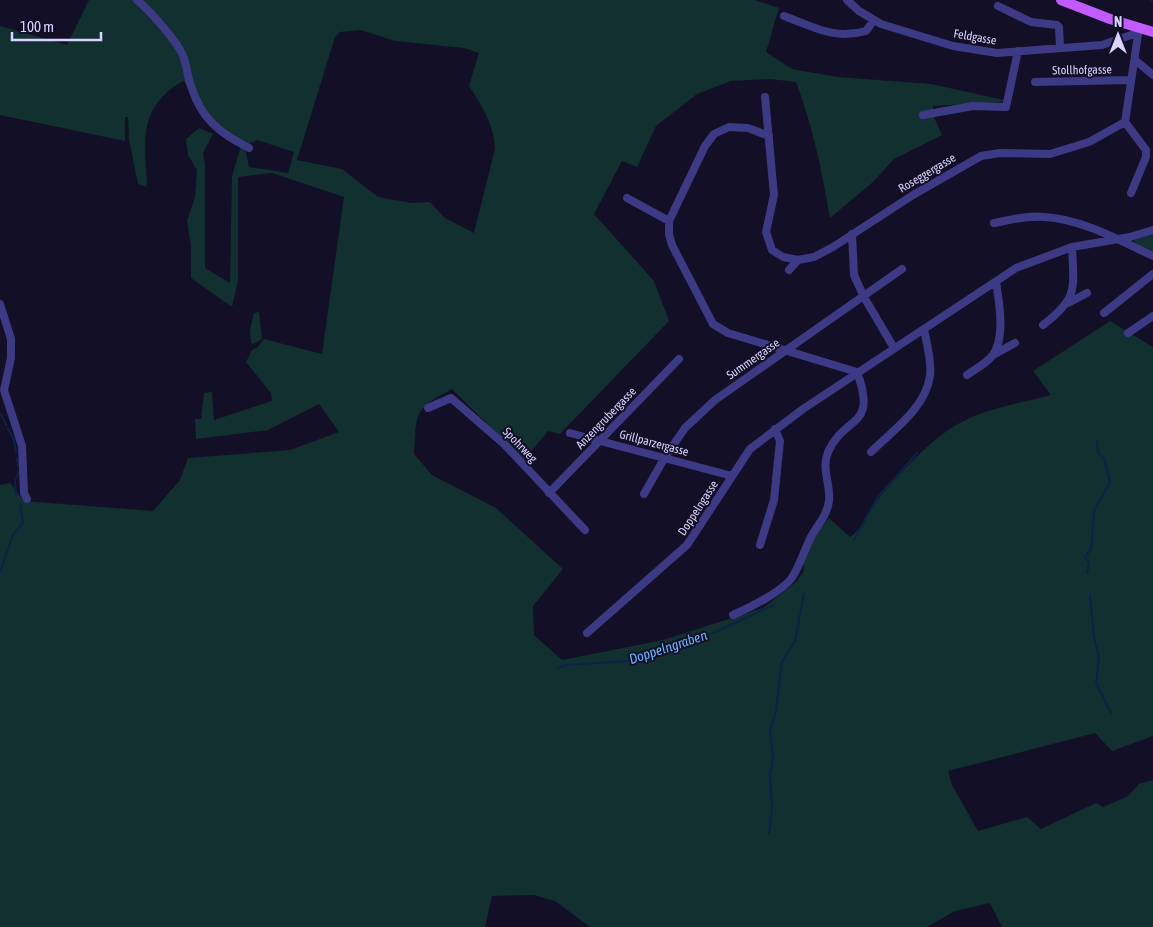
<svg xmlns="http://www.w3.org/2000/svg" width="1153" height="927" font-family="'Asap Condensed',sans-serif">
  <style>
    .green { fill: #12302f; fill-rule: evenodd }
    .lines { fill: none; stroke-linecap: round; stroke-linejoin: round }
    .stream { stroke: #0c2248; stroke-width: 2 }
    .minor { stroke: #3d3a85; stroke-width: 8 }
    .major { stroke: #c25bff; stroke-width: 10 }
    .labels { text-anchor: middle; stroke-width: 4; stroke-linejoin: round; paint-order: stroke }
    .street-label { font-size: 12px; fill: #d9d4ff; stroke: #130f26 }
    .water-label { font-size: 14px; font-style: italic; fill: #62b6ff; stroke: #130f26 }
  </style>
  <rect width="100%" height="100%" fill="#130f26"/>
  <path class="green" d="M89,0H755L779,8L766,52L792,69L838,77L931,84L1004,100L1001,102L933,106V115L942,135L894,159L873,182L830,218C822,171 813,127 796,82L771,79L731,81L697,94L656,126L637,167L622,161L594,214L654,281L669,321L560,434L548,431L524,460L452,389C413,410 417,412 414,454L432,475L496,508L563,569L533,606L534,635L562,660L663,640L763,608L796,582L804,571C802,550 816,534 829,518L850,537C866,525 871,506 884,492C910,463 939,429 977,415C1001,406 1027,401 1051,395L1033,371L1110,321L1153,347V736L1112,751L1095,733L948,771L952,785L978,831L1027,817L1041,829L1096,803L1103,807L1128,796L1139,784L1153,780V927H1002L990,903L955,911L927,927H590L555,901L534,895L492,896L485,927H0V485L10,483L24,501L153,511L180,480L188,458L290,450L339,432L319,404L268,430L196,439L195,419H201L204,393L212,392L214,420L272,401L271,393L246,362L252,350L258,347L264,339L322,354L344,197L272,173L238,177V281L232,307L191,278V245L187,221L195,197L197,170L188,155L186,139L199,128L213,134L203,153L205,164V268L230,283L232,176L241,146L245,148L249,167L288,173L294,152L257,140L246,145L215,123L189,87L183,81C137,108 145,140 147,187L138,184L129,139L128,117H125V141L0,115V26L67,45ZM361,30L395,41L464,48L479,53L469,86C482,106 494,124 495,149L474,233L445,218L430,202L412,203L378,197L342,169L297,160L335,37L340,32Z
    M1153,234V252L1134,242V240Z
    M259,312L262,339L254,344L251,343L250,330L254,313Z"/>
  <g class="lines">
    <path class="stream" d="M1151,0L1153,1
      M1,414L6,425
      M8,429L14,440L16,453
      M17,458L18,466
      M16,494L15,481L19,471
      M854,540L877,498L917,453
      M0,572L13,535L23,523L20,504
      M1087,573L1089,563L1085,557L1091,549L1094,511L1110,482L1104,458L1098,453L1097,442
      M1090,595L1094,638L1099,657L1096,683L1111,713
      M557,669L565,665L628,661L652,650L713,633L774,605
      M769,833L772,809L770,776L773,755L770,731L776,711L782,662L795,641L804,594"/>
    <path class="minor" d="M137,0C149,10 178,42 183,56C187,65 187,76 191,86C201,118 219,133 249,148
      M847,0L859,11L881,24L953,46L997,53L1102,45L1137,33
      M998,6L1031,22L1057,25L1059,27L1060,47
      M784,16C814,27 834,40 866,31L874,20
      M1135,60L1153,75
      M1035,82L1130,80
      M765,97L774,195L766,232L772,250L783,257L798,260L814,257L833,247L913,195L981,156L1000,153L1050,154L1089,142L1125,122L1139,28
      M923,115L973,106L1006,107L1018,51
      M1125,122L1146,150V157L1131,193
      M627,198L669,221
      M994,223C1010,220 1027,215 1044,217C1082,219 1119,240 1153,256
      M852,234L854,275L864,297L894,348
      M789,270L798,260
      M1068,303L1087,293
      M0,304L11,339V358L4,390L22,446L24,493L27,499
      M1104,313L1153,274
      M1043,325C1078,298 1074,290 1072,247
      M1128,333L1153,316
      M993,355L1015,343
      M967,375C975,369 986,364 992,356C1006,339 999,301 996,282
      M428,408L451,398L504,444L585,530
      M570,433L732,476
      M871,452C893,430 925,409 930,376C932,362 927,344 924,330
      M549,493L679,359
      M644,494L665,457L685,428L715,400L902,269
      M760,545L774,500L780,441L775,429
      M733,615C749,608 784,591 793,576C801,563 805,548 812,535C819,523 827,515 829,501C831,485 821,469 828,452C845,414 878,429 857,372L728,333L713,324L672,245L669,234V221L705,146L714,134L729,127L748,128L769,136
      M587,633L687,545L750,449L803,409L1016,268L1072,247L1130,237L1153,230"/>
    <path class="major" d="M1061,0L1110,19L1153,32"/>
  </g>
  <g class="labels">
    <g class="street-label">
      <text transform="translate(975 37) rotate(10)" y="4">Feldgasse</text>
      <text transform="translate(1082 70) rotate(-1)" y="4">Stollhofgasse</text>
      <text transform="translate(927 173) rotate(-31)" y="4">Roseggergasse</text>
      <text transform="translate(753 359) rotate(-35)" y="4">Summergasse</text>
      <text transform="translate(606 418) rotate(-46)" y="4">Anzengrubergasse</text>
      <text transform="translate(654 443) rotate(15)" y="4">Grillparzergasse</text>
      <text transform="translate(520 445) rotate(46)" y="4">Spohrweg</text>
      <text transform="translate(698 508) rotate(-57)" y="4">Doppelngasse</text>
    </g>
    <g class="water-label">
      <text transform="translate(668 647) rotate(-18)" y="5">Doppelngraben</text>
    </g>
  </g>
  <g transform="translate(1118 35)" stroke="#130f26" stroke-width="4" paint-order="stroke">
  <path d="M0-4L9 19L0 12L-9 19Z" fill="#d9d4ff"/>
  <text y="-8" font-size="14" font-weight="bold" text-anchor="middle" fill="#d9d4ff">N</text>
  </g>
  <path d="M12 32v8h89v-8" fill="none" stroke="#d9d4ff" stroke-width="2.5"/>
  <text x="20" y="32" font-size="15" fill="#d9d4ff" stroke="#130f26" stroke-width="4" paint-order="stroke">100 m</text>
</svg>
